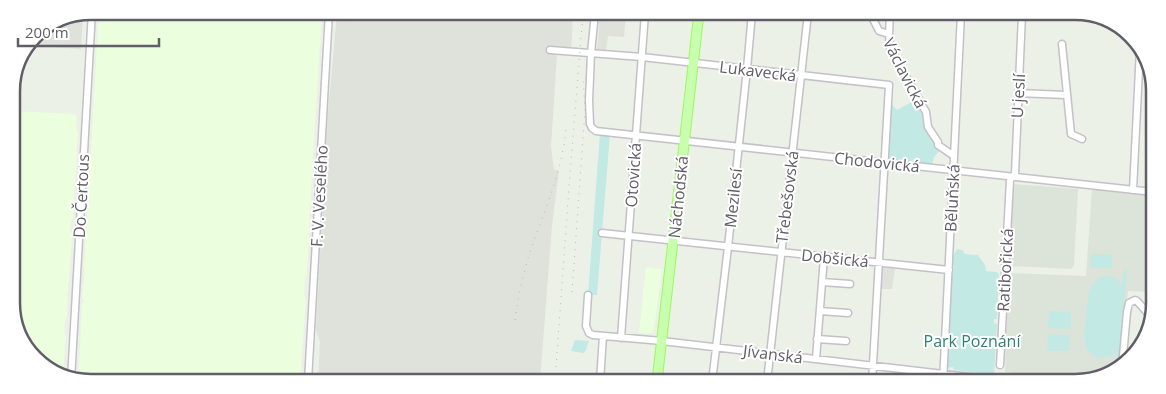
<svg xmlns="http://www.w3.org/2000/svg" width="1166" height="394" font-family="'Open Sans',sans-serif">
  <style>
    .commercial { fill: #ebffdf }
    .industrial { fill: #dfe2db }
    .education { fill: #dce3d8 }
    .green { fill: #c3e9e4 }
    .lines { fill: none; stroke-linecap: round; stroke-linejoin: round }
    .minor-casing { stroke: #c4c0c8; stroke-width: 9 }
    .major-casing { stroke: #9cf959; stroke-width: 11 }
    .minor { stroke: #fff; stroke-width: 6 }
    .major { stroke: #c7ffaf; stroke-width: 9 }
    .rail { stroke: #b9b8b9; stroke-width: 1; stroke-dasharray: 1 6; stroke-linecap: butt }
    .labels { text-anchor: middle; stroke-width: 4; stroke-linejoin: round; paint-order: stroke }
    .street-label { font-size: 16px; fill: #625e68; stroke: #fff }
    .park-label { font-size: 16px; fill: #2f7f77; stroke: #fff }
    .rim { fill: none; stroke: #625e68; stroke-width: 2.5 }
  </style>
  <rect width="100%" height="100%" fill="#ebf1e7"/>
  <path class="commercial" d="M99,11L322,12L311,188L307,275L305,276L304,296L306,299L300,381L149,380L85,377L79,369L82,303L84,302V300L82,299L85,271L84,269Z
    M12,111L75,114L77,117L76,128L78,132L73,218L71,220L70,232L72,235L69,281L68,282L67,316L65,320L64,333L66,337L63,376L34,359L13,319Z
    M646,267L662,269L654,329L652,333H639Z"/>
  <path class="industrial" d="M337,12L573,13L571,55H557L551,147L554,169L559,171L552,226L540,381H318L320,342L316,329L327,125Z
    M600,13H626L624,37L608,36L606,50L597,49Z
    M83,14L81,49L29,46L35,34Z
    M882,267L895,269L892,289H880Z"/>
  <path class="education" d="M1014,184L1078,189L1074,265L1071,269L1009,266Z
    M1092,189L1153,196L1152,292L1128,291L1119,368L1082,382L1005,372L1008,273L1086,276Z"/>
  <path class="green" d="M915,100L922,111L925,125L929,135L941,149L934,157L932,164L886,159L890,102L897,110Z
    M600,133L610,134L597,295H588Z
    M958,249L962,250L965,254L978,255L985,265L986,271L997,272L999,274L997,319H994V323L997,324L994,375L954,370L953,367L947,368L952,275L953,274L954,266L952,265C953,259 953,252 958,249Z
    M1091,254L1112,255V268L1090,267Z
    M1124,269L1127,270L1119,363L1115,362L1116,353C1110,357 1105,358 1097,357C1092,355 1088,352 1086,347C1082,335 1087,306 1089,292C1095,275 1109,271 1122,284Z
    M1049,311L1071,312L1070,329L1048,328Z
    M1048,334L1070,335L1069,351H1047Z
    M575,340L589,341L586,350L583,353L571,351Z"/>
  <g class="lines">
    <defs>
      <path id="minor" d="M595,13L591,53L589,100L590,124L592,128L596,131L1153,192
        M870,13L879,31L889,34L890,48L926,112L928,127L938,142V145L954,156
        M889,34L890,13
        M1062,44L1071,134L1082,139
        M550,50L642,57L889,85L872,382
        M1018,93L1066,95
        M1133,190L1140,49
        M602,233L949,270
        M822,282L850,284
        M588,295L586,326L589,333L593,335L662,341L1012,382
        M820,311L848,313
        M621,338L645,13
        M817,339L846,341
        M816,359L824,257
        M1000,365L1010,180L1015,174L1022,14
        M1122,367L1127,312L1129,303L1135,300L1137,301L1152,318
        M71,380L92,11
        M308,381L329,12
        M600,381L603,336
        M712,382L728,247L747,69L752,13
        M767,382L808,13
        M943,382L961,14"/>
      <path id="major" d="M657,381L699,13"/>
    </defs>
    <use href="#minor" class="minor-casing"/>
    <use href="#major" class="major-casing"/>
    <use href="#minor" class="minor"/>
    <use href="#major" class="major"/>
    <path class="rail" d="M572,292L585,110L583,77
      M515,320C518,297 523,274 530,252C544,211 563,171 566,127
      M555,381L570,174L583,13"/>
  </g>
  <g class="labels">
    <g class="street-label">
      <text transform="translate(758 71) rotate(7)" y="6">Lukavecká</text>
      <text transform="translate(905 73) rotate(63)" y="6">Václavická</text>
      <text transform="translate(1018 96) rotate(-87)" y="6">U jeslí</text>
      <text transform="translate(877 162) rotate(6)" y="6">Chodovická</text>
      <text transform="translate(633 175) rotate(-86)" y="6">Otovická</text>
      <text transform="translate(81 196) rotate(-87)" y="6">Do Čertous</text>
      <text transform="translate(319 196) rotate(-87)" y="6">F. V. Veselého</text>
      <text transform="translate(678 197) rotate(-84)" y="6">Náchodská</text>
      <text transform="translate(787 197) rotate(-83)" y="6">Třebešovská</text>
      <text transform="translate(733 198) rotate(-84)" y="6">Mezilesí</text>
      <text transform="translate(952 198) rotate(-87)" y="6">Běluňská</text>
      <text transform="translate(835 258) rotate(6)" y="6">Dobšická</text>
      <text transform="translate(1005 270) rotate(-87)" y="6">Ratibořická</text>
      <text transform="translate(773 354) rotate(7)" y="6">Jívanská</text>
    </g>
    <g class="park-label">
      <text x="972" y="347">Park Poznání</text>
    </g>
  </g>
  <path d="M0 0H1166V394H0ZM91 20H1075A71 71 0 0 1 1146 91V303A71 71 0 0 1 1075 374H91A71 71 0 0 1 20 303V91A71 71 0 0 1 91 20Z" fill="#fff" fill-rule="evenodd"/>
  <path class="rim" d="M91 20H1075A71 71 0 0 1 1146 91V303A71 71 0 0 1 1075 374H91A71 71 0 0 1 20 303V91A71 71 0 0 1 91 20Z"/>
  <path d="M18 38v8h141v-8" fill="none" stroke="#625e68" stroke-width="2.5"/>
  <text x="25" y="38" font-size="15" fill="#625e68" stroke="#ffffff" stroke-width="4" paint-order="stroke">200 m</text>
</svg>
